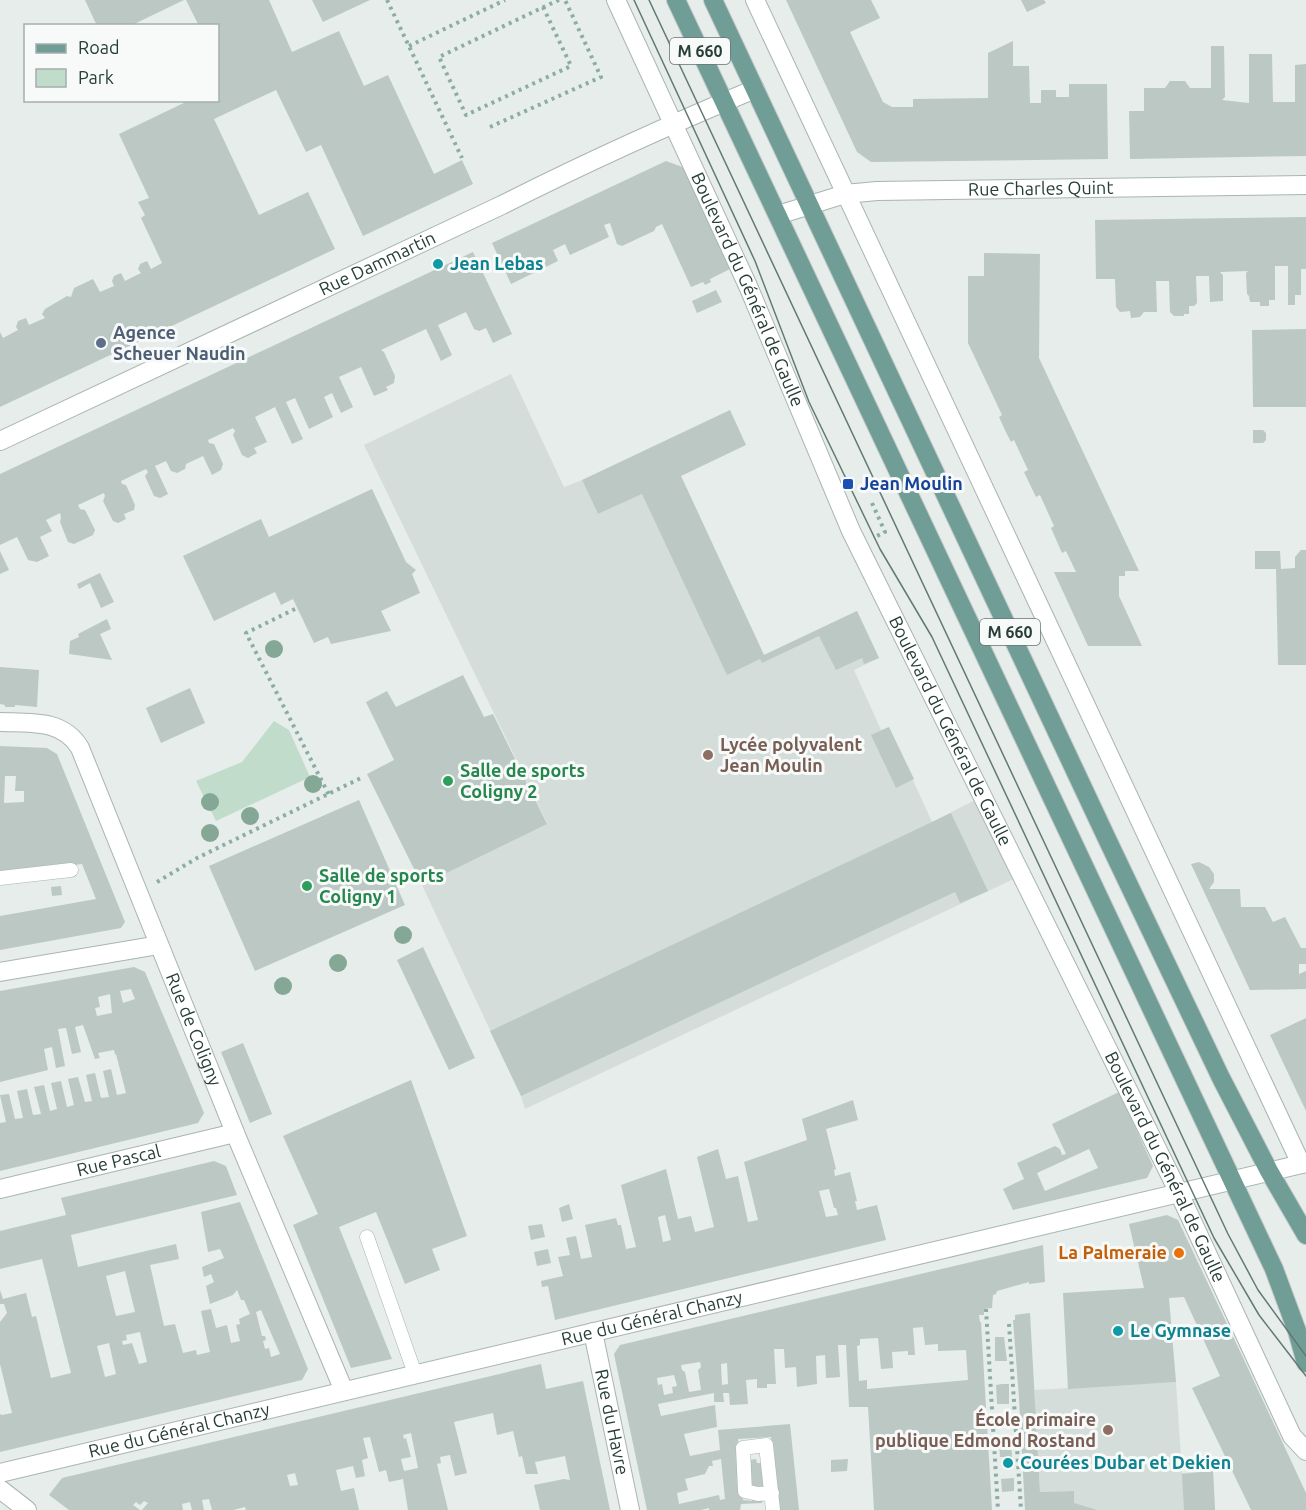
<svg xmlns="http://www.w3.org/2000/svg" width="1306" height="1510" font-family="Ubuntu,sans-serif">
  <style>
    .built { fill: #d5ddda }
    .green { fill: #c2dccb }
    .building { fill: #bcc8c4; fill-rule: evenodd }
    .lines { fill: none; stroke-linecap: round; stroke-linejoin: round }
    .service-casing { stroke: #a9b5b2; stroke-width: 15 }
    .minor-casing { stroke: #a9b5b2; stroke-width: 20 }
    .primary-casing { stroke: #c3c9c8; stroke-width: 20 }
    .path { stroke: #8bada5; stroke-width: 4; stroke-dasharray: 3 4.5; stroke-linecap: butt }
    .service { stroke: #fff; stroke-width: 14 }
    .minor { stroke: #fff; stroke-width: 18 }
    .primary { stroke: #709d95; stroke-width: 18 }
    .tram { stroke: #627974; stroke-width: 1.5 }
    .tree { fill: #85a896 }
    .culture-dot { fill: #0f9aa8; stroke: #f7faf9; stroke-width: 2 }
    .service-dot { fill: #5c6f8a; stroke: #f7faf9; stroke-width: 2 }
    .transit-dot { fill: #1a4fb4; stroke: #f7faf9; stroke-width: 2 }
    .education-dot { fill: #8d6e63; stroke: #f7faf9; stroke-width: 2 }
    .leisure-dot { fill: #2e9e5b; stroke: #f7faf9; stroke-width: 2 }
    .food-dot { fill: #e8710a; stroke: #f7faf9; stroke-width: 2 }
    .labels { text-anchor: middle; stroke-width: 6; stroke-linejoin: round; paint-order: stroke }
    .shield { fill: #f7faf9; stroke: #657673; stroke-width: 1.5 }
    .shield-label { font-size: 16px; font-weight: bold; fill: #273e39 }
    .street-label { font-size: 18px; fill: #273e39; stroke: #f7faf9 }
    .culture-label { font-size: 18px; font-weight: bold; fill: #0d838f; stroke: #f7faf9; text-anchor: start }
    .service-label { font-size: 18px; font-weight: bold; fill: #4e5e75; stroke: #f7faf9; text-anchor: start }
    .transit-label { font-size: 18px; font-weight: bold; fill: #164399; stroke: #f7faf9; text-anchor: start }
    .education-label { font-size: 18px; font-weight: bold; fill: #785e54; stroke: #f7faf9; text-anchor: start }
    .leisure-label { font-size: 18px; font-weight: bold; fill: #27864d; stroke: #f7faf9; text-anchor: start }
    .food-label { font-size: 18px; font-weight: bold; fill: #c56008; stroke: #f7faf9; text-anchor: end }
  </style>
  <rect width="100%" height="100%" fill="#e6edeb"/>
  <path class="built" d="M511,374L564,487L582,480L598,514L681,476L764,655L857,611L879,658L854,670L881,730L889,727L932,822L979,798L1018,877L525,1109L521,1096L422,885L547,823L364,445Z
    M1176,1382L1182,1473L1213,1471L1215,1510H1075L1073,1491L1040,1492L1034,1390Z"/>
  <path class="green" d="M274,721L289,730L310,777L216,821L196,781L242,762Z"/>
  <path class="building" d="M85,0H184L130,26H97Z
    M186,0H269L292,52L339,31L364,86L388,75L434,174L462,160L473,184L363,236L321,145L306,152L276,90L214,119L259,215L308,192L335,249L0,407V332L3,338L18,330L16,327L18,321L26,318L29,325L45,318L42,314L45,309L67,296L71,297L74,288L93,279L100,292L114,286L112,281L114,276L121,273L125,281L141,273L138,269L140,264L147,261L151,269L162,263L141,218L145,215L138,202L149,198L119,134L190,100H218V26H199Z
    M312,0H370L323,22Z
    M786,0H871L880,18L850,32L883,102L892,107H913V99L988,98V53L1013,41V66H1029L1030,103H1041V90H1056V97H1069V84H1107L1108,159L871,162L857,152Z
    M1021,0H1044L1046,3L1027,12Z
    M1211,46H1224L1225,97L1222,100L1249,103V54H1272L1273,102H1295V65L1306,64V156L1130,159L1129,111H1144V88H1165L1170,81H1185L1190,88H1211Z
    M666,161L685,168L732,268L710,279L711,282L705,285L703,282L691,287L662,224L656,227L654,231L622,246L617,244L610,223L604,225L609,237L570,255L565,244L553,250L558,261L511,284L492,243Z
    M1306,217V269H1301V295H1295V305H1288V266H1275V300H1269V306H1260V302H1250L1249,296L1247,294L1246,273L1248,271L1220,272L1223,275V301L1210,302L1209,276H1196L1197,303L1194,306H1189V314H1184V316H1174L1170,312L1169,281H1156L1157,312H1144L1140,317L1131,318L1130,311L1120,312L1116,307L1115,279H1096L1095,220Z
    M473,252L512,334L493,343L486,328L479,331L474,329L466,312L438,325L452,355L441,361L426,329L381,350L384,352L395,376L394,383L386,387L388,390L374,396L361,367L339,377L353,407L341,413L332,393L324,397L333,417L309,429L295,398L286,402L303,439L292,444L275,407L255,417L267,442L254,448L257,453L248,458L242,455L233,435L235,431L233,428L208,440L209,443L214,444L223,464L221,470L212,475L203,456L186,464L185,469L177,473L171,471L166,461L155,466L168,494L160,498L154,496L145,476L148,472L146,469L121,481L122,484L126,485L135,505L134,510L124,514L126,519L118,523L113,521L103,501L105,496L104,493L78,505L80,509L85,510L95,530L93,535L74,544L68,542L60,522L61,517L60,513L46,520L52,531L40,537L49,556L37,562L28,560L17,537L0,545V474Z
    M984,253L1040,254L1039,358L1139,571H1125V576H1119V596L1142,646H1088L1054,572H1076L1066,551L1062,553L1051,528L1054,526L1040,495L1036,497L1024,472L1028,470L1014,440L1011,442L1004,428L999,417L1002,415L968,343V276H984Z
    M716,290L722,302L697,313L692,301Z
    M1306,329V407H1253L1252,330Z
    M730,410L746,445L681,476L764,655L857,611L879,658L864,664L862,658L836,670L819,636L762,663L760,659L727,675L642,494L598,514L582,480Z
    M1253,430H1263L1266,433V440L1263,443H1253Z
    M372,489L406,562L416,570L412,574L420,593L381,611L391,631L331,644L328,637L314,643L293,599L281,605L275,592L214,621L183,556L261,519L269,537Z
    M1301,550H1306V665H1278L1276,569H1255V551H1280L1281,569L1295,568V557Z
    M0,551L9,570L0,574Z
    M100,573L114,602L101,608L90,583L79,589L77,584Z
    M107,619L111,629L100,634L112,660L69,654L70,641L79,637L78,634Z
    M0,667L39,670L37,707L15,705V707H5V705L0,704Z
    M463,675L484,717L493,714L547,824L422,885L367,774L394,760L366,702L387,691L396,707Z
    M190,688L205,723L161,743L146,708Z
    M889,727L914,779L896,788L871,735Z
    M0,746L47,748L57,754L125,922L121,928L0,950V916L96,899L82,864L0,874ZM5,776H16L15,791H24V802L4,803Z
    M359,800L405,905L255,971L209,866Z
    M951,813L988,891L960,903L955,892L521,1096L490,1031Z
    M1199,862L1209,867L1214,874V882L1209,889H1240L1241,907H1265L1273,922L1285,917L1301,948H1306V964H1299V974L1306,971V989L1250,990L1191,864Z
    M61,886L62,895L52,896L51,887Z
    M423,947L475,1058L449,1070L397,960Z
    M134,967L145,972L195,1091L204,1113L198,1123L0,1171V1123L6,1122L0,1095L9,1094L15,1119L23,1118L17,1091L27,1089L33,1115L41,1114L34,1087L44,1085L50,1111L57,1109L51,1083L61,1081L67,1107L74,1105L68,1079L78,1077L85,1102L92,1101L86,1075L95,1073L101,1098L109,1097L103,1071L111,1069L117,1095L126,1093L116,1054L115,1055L114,1050L98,1053L100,1058L95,1059L83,1025L75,1027L81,1052L72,1054L66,1028L58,1029L65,1066L56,1068L52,1047L44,1049L48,1070L0,1082V991ZM131,989L135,999L123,1003L120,991ZM110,994L112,1013L97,1016L95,1008L100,1007L98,997Z
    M1306,1018V1111L1270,1035Z
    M243,1043L272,1114L250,1123L221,1052Z
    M411,1080L467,1236L432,1249L440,1270L405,1284L376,1212L339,1227L392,1359L351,1368L293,1225L318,1214L283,1136Z
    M1119,1092L1153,1166L1147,1178L1013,1210L1003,1189L1024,1179L1017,1163L1055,1146L1060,1149L1062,1155L1066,1154L1052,1124ZM1089,1149L1098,1168L1045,1191L1037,1173Z
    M853,1100L858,1120L826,1129L836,1169L834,1170L835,1176L850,1172L857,1201H855L857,1210L877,1205L886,1240L555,1320L548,1286L542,1287L541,1281L563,1276L558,1257L570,1255L566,1238L576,1236L581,1259L592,1257L585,1225L616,1218L618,1225H621L626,1249L636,1247L621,1185L666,1169L678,1219L691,1216L695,1232L714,1227L697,1157L718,1149L726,1179L738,1176L748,1222L758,1220L744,1162L807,1140L802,1119ZM829,1189L834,1208H836L838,1215L826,1217L819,1191ZM665,1215L671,1240L663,1242L658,1217Z
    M214,1161L226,1166L237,1195L71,1235L78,1267L176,1244L179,1259L150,1265L164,1326L175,1324L183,1353L196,1350L197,1355L210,1352L201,1311L211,1309L216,1328L227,1325L231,1343L240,1341L236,1325L240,1324L239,1319L250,1314L244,1300H241L237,1290L233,1295L210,1304L206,1286L214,1282L211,1274L204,1277L202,1267L224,1258L220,1249L208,1252L201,1212L240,1202L308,1369L302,1380L0,1452V1414L2,1415L12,1413L0,1364V1322L7,1313L4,1304H0V1290L3,1299L26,1293L32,1317L36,1316L51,1378L71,1373L42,1259L0,1269V1231L66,1215L61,1198ZM125,1271L135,1312L116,1316L106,1276ZM261,1310L280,1354L271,1357L269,1348L265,1349L263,1341L266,1340L265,1336H262L256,1312ZM140,1332L147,1362L139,1364L132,1343L123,1345L122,1341L127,1340L126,1335ZM109,1343L116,1374L105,1377L97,1346Z
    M569,1204L573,1219L562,1222L559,1208Z
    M1167,1215L1178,1220L1246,1364L1306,1493V1510H1251L1192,1388L1220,1376L1184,1297L1169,1298L1176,1382L1068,1389L1063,1293L1144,1288L1129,1224Z
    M542,1224L545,1237L531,1240L528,1226Z
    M1043,1245L1045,1282L1029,1284V1282L997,1291L996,1294L993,1295L992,1308L984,1309V1315H979L980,1322H981L992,1510H874L868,1407H849L846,1345H838L840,1377L826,1378L825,1355L816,1356L817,1384L797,1387L796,1367L785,1368L784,1349H774L776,1384H767V1388H757V1379L746,1380L748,1404L730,1405L729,1393H723L724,1402H714V1393L658,1404L661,1416L715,1405L717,1427L684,1434L690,1456L720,1450L718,1430L790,1424L799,1510H779L771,1437L738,1439L743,1500L752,1501V1497L763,1499L762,1503L741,1504L740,1510H709V1508L701,1510H647L614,1354L620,1345ZM923,1327L925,1345L938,1344V1351L966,1350L968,1380L867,1389V1380L859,1381L857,1346L860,1345V1339L878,1338L881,1369L893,1368L892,1352L908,1351V1355H915L913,1328ZM700,1362L701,1367L698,1370L701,1390L689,1392L685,1372L682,1370L681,1365ZM727,1363L728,1384L722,1385L721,1364ZM674,1375L677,1386L672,1387L673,1393L664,1395L662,1384L658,1385L657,1378ZM721,1459L725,1499L720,1500L719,1495L679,1504L677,1493L688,1490L685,1479L705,1474L709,1466H713L712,1461Z
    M548,1249L551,1263L537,1266L534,1252Z
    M1030,1313L1040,1492L1074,1491V1503L1097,1510H1025L1019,1398L1013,1320H1015V1315Z
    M995,1337H1004L1007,1361H995Z
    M541,1364L546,1389L583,1381L610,1510H540L534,1485L564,1479L570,1480L565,1456L535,1462L538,1474H526L522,1456L519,1457L513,1431L497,1435L493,1413L454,1422L467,1473L455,1476L450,1455L440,1457L441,1463L437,1464L448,1510H408L403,1479L389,1482L386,1470L379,1472L370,1437L363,1438L368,1458L362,1460L365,1476L356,1478L353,1466L336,1470L341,1491L354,1488L359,1510H246L245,1507L233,1510H212L209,1499L202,1500L204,1510H192L190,1502L182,1504L183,1510H142L148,1503L144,1501L140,1505L136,1502L133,1505L140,1510H69L49,1495L62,1478ZM411,1433L418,1468L404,1471L401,1459L411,1457L406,1438L404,1439L403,1435ZM295,1473L298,1485L290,1486L287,1475Z
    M1002,1384H1009V1404H997L996,1385Z
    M1011,1440L1012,1457H1000L999,1441Z
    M756,1459L757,1463H764L767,1490L751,1489L749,1460Z
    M848,1459L847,1471L831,1472V1460Z
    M1213,1471L1215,1510H1184L1182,1474Z
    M1014,1478V1491L1002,1492L1001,1479Z"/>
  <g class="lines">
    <defs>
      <path id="service" d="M0,878L71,870
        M367,1237L415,1374
        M772,1493L758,1494L745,1491L743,1448L766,1445L773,1510"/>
      <g id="minor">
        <path id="s1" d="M616,0L748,286L851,531L1179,1193L1292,1436L1306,1451"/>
        <path d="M755,0L1301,1164"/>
        <path id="s2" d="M778,215L845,194L877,191L1306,185"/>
        <path id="s3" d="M0,441L502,205C585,163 669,125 755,89"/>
        <path id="s4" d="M0,722C30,723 63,719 80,748L238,1140L344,1391"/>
        <path d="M0,972L159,945"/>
        <path id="s5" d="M0,1189L235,1133"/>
        <path id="s6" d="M593,1332L630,1510"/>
        <path id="s7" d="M0,1473L1306,1163"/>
        <path d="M0,1489L27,1510"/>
      </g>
      <path id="primary" d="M676,0L1274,1269L1297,1331L1306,1363
        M713,0L1108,841L1221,1078L1269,1171L1306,1235"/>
    </defs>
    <use href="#service" class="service-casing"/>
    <use href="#minor" class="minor-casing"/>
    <use href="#primary" class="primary-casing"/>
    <path class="path" d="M387,0L462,158
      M543,7L571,66L466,115L439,57L550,4L559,0
      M409,46L505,0
      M490,127L601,77L565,0
      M872,503L885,532L877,536
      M295,609L246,633L329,795
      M157,882L197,858L361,778
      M986,1309L998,1510
      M1009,1324L1021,1510"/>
    <use href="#service" class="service"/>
    <use href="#minor" class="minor"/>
    <use href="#primary" class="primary"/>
    <path class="tram" d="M634,0L755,261L809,402L880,549L932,637L1214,1238L1259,1315L1306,1376
      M649,0L1228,1234L1258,1290L1306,1356"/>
  </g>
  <g class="tree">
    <circle cx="274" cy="649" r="9"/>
    <circle cx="313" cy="784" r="9"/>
    <circle cx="210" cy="802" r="9"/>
    <circle cx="250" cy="816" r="9"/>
    <circle cx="210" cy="833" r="9"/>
    <circle cx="403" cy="935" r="9"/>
    <circle cx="338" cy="963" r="9"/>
    <circle cx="283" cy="986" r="9"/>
  </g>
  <g class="culture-dot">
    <circle cx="438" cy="264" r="6"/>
    <circle cx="1118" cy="1331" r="6"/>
    <circle cx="1008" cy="1463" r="6"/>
  </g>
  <circle class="service-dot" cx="101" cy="343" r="6"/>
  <rect class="transit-dot" x="842" y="478" width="12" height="12" rx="3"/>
  <g class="education-dot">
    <circle cx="708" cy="755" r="6"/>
    <circle cx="1108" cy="1430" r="6"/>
  </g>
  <g class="leisure-dot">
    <circle cx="448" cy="781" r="6"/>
    <circle cx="307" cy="886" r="6"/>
  </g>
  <circle class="food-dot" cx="1179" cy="1253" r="6"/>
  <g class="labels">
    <g class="shield">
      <rect x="670" y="38" width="60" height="26" rx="4.5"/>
      <rect x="980" y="619" width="60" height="26" rx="4.5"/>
    </g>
    <g class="shield-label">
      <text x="700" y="57">M 660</text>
      <text x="1010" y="638">M 660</text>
    </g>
    <g class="street-label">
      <text dy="6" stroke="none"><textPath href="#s2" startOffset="266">Rue Charles Quint</textPath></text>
      <text dy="6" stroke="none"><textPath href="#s3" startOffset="417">Rue Dammartin</textPath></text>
      <text dy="6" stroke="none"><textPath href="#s1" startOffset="318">Boulevard du Général de Gaulle</textPath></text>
      <text dy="6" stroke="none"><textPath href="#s1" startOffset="804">Boulevard du Général de Gaulle</textPath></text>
      <text dy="6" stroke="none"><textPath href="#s4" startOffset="392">Rue de Coligny</textPath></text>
      <text dy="6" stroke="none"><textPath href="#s5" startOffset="122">Rue Pascal</textPath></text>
      <text dy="6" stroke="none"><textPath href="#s1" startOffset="1290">Boulevard du Général de Gaulle</textPath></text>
      <text dy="6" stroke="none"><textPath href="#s7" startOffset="670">Rue du Général Chanzy</textPath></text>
      <text dy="6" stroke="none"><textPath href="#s6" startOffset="92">Rue du Havre</textPath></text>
      <text dy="6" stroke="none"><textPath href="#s7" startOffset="184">Rue du Général Chanzy</textPath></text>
    </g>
    <g class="culture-label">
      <text x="450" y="270">Jean Lebas</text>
      <text x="1130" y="1337">Le Gymnase</text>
      <text x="1020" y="1469">Courées Dubar et Dekien</text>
    </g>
    <g class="service-label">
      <text x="113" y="339">Agence<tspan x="113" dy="21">Scheuer Naudin</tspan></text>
    </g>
    <g class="transit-label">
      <text x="860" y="490">Jean Moulin</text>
    </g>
    <g class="education-label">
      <text x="720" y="751">Lycée polyvalent<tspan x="720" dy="21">Jean Moulin</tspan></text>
      <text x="1096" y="1426" text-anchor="end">École primaire<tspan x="1096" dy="21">publique Edmond Rostand</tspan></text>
    </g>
    <g class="leisure-label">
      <text x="460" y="777">Salle de sports<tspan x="460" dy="21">Coligny 2</tspan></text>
      <text x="319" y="882">Salle de sports<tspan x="319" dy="21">Coligny 1</tspan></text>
    </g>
    <g class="food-label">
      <text x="1167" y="1259">La Palmeraie</text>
    </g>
  </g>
  <rect x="24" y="24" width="195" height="78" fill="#f7faf9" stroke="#a4afac" stroke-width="1.5"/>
  <rect x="36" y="44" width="30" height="9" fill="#709d95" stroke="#a4afac" stroke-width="1.5"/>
  <text x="78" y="54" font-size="18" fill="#273e39">Road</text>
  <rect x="36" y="69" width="30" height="18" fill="#c2dccb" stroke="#a4afac" stroke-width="1.5"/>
  <text x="78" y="84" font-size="18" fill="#273e39">Park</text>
</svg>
